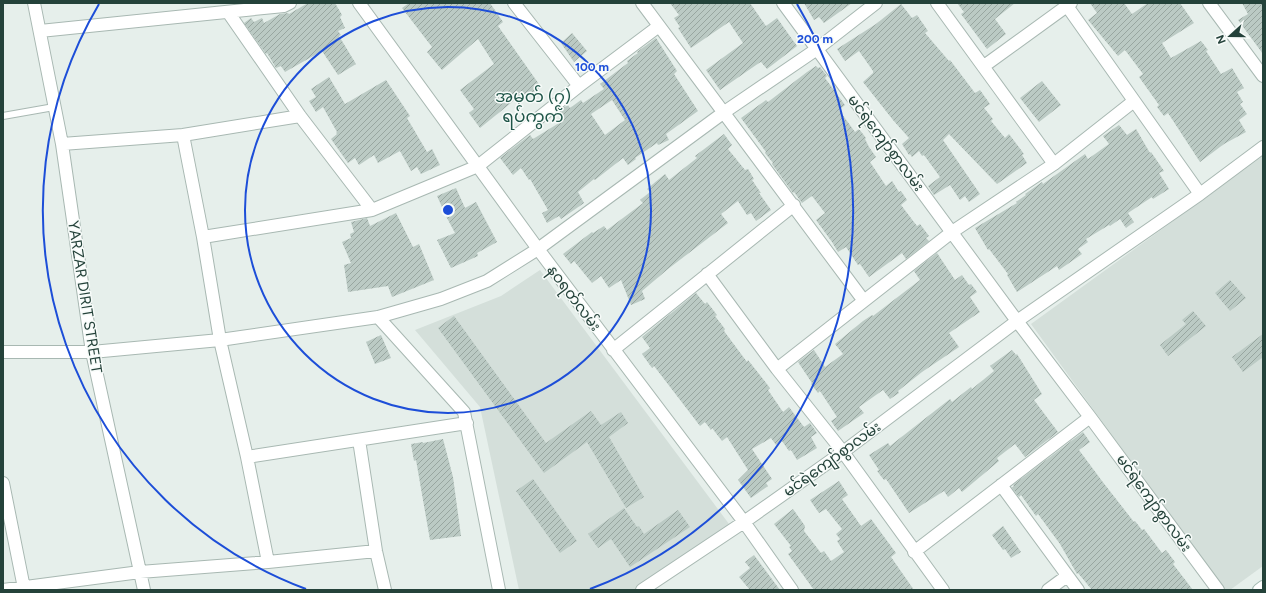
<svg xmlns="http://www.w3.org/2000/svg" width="1266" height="593" font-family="Figtree,'Noto Sans Myanmar',sans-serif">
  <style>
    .built { fill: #d4dfda }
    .building { fill: url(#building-hatch); fill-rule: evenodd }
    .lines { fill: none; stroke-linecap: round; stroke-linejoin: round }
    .lane-casing { stroke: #a8b8b2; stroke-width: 8 }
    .street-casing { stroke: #a8b8b2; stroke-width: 14 }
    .secondary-casing { stroke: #a4bbb3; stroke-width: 14 }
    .lane { stroke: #fff; stroke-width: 6 }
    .street { stroke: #fff; stroke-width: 12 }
    .secondary { stroke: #fff; stroke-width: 12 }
    .ring { fill: none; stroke: #1d4ed8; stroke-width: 2 }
    .labels { text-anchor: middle; stroke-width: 3; stroke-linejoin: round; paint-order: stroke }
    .street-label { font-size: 15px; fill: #24423a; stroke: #f7fbf9 }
    .quarter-label { font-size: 17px; fill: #1f5548; stroke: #f7fbf9 }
    .centre { fill: #1d4ed8; stroke: #f7fbf9; stroke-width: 2 }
    .ring-label { font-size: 12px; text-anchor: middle; font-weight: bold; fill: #1d4ed8; stroke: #f7fbf9; stroke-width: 3; stroke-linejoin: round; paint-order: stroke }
  </style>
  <defs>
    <pattern id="building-hatch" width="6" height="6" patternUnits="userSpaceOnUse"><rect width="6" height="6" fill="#bbcac4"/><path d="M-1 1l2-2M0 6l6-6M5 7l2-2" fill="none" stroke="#98a6a0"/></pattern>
  </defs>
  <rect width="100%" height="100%" fill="#e6efeb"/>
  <path class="built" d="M1263,156V566L1230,590H1225L1031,324Z
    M540,270L732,528L642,590H519L480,407L415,330L501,296Z"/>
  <path class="building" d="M308,3H335L342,15L340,17L345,28L338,31L341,35L339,36L356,64L338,75L322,51L285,72L281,66L276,68L267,53L266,54L244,23L251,18L254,22L262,18L264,23L280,14L288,13L289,14Z
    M409,3H490L503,22L498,26L541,87L525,98L522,94L480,128L469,113L474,109L460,90L494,64L478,39L442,70L427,52L432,47L402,8Z
    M670,3H750L766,26L777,18L797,46L767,69L761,62L759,63L720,90L706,70L743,43L729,22L691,48L678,28L680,27L674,18L679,15Z
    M804,3H852L824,23L819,17L814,20Z
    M957,3H1015L995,19L1006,34L987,49L961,14L964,12Z
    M1090,3H1124L1132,14L1148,3H1180L1194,23L1162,43L1171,58L1201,41L1208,50L1206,51L1221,74L1232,68L1244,88L1237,92L1243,102L1240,104L1247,114L1239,120L1246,132L1224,144L1200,162L1168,113L1164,116L1157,107L1159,105L1139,77L1143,74L1125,50L1118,56L1088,20L1097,13Z
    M1242,3H1263V54L1238,20L1248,14Z
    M901,4L912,18L917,15L928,31L925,33L949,61L950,60L975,93L980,90L990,104L984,108L993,119L991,121L1005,138L1009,134L1024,154L1022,155L1027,163L997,184L949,134L943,140L980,194L969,202L965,196L960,200L950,185L934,195L928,186L940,177L924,155L922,156L919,151L912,157L910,154L909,155L902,144L909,138L893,120L863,82L873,73V71L859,51L845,61L837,49L876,24Z
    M572,33L587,51L574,62L561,43Z
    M656,38L677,71L674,74L698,111L666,134L669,140L658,145L657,143L635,158L636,159L628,165L623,158L595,180L594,179L578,192L584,203L561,219L559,216L547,223L542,213L548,210L530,179L529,180L521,168L513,175L500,158L530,135L533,139L559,123L557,120L563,116L559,111L568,105L570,108L581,100L583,103L604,89L600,84L628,63L627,61L638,53L637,52ZM612,100L625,120L605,135L591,114Z
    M816,66L818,68L820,67L827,76L825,78L845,105L839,110L855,132L859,129L866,138L865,139L869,147L876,157L870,162L886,186L892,181L899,192L901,191L907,200L901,205L917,226L920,224L929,236L926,238L929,241L906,259L902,253L869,277L860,264L858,265L846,247L838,252L832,242L816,220L825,213L812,196L802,203L794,192L793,193L772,164L773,163L765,153L766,152L741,118L766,100L768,102L807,72Z
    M329,77L345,104L386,80L410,116L407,118L427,152L432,149L440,165L421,174L417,167L411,171L400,151L378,163L374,155L359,165L355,158L348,163L331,139L337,134L336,133L337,132L323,107L316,112L309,101L316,97L311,89Z
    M1042,81L1061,105L1039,122L1020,98Z
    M1119,125L1127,135L1136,129L1150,153L1151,152L1164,171L1159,173L1169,189L1153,199L1152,197L1128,213L1134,222L1126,228L1120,219L1110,226L1109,225L1086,239L1088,242L1078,249L1082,254L1059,270L1057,266L1017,292L1007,275L1008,274L989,249L988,250L975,228L1017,203L1016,202L1026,195L1025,194L1042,182L1043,184L1085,154L1088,159L1109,144L1103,136Z
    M724,134L732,145L728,149L745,170L748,169L754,179L752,180L761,193H759L771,210L756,221L751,213L747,215L738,201L721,214L728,223L668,269L642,291L645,299L631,305L621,280L609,288L601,276L592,283L574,261L571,264L563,254L592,232L593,233L604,226L607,230L643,203L640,200L650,192L647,189L665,174L669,180L697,158L695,156Z
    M456,188L465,208L476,202L497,242L477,253L478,256L451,268L437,240L455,233L447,218L437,196Z
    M396,213L413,247L419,244L434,280L392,297L388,286L348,292L344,265L351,263L342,242L351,238L350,234L354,232L351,222L367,218L370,226Z
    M937,253L955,280L962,275L969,285L971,284L977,292L970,297L980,312L949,333L959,347L922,372L898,391L899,393L890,399L883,390L859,407L864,413L838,431L831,421L837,417L820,391L818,393L811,384L812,383L798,362L814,350L825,367L843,354L835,344L863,321L872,315L873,316L920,280L914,271Z
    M1230,280L1246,298L1230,311L1215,293Z
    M696,293L705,304L707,302L717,315L715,316L725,329L724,331L747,362L748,360L770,388L768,390L783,412L789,407L804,427L810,423L817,433L811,437L817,448L797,460L791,450L789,451L782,441L776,445L771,438L752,449L772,479L766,483L768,486L751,498L738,480L748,470L727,437L722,441L712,428L711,430L705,422L700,426L654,366L652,368L642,354L650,348L642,337Z
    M1193,311L1206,326L1168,356L1160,345L1186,324L1182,320Z
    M454,316L546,443L591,411L601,425L621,412L628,423L609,437L644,497L626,508L587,442L544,473L438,328Z
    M1263,334V357L1243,372L1232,357Z
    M381,335L391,358L375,364L366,342Z
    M1012,350L1016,355L1017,354L1042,394L1034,400L1058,432L1025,457L1015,444L997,458L999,461L962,492L959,488L948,497L944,491L909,513L886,479L884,480L877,471L879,470L869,455L888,443L890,446L950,399L952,402L971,387L972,389L994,371L990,366Z
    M1083,432L1090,442L1079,450L1102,481L1134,522L1135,521L1142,530L1144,529L1162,553L1166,550L1175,562L1173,564L1193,590H1092L1078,573L1077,574L1060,544L1038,514L1036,516L1021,495L1019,497L1012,488L1014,486L1013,485Z
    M443,439L453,477L461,536L430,540L416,460L414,461L411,444L423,442V443Z
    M533,479L577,541L560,553L516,491Z
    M839,481L848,495L842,499L861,526L871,519L896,553L891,557L914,590H814L788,554L792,551L789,547L791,546L774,524L793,509L805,526L804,531L821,553L824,551L831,561L844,552L837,541L840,539L836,534L842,529L826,509L819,513L810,500Z
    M624,508L637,527L639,526L644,534L678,510L690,527L630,567L611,539L598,548L588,534Z
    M1003,526L1021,552L1011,558L1005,549L1003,550L992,535Z
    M754,555L780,590H750L739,577L750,568L745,562Z"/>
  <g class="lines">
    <defs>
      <path id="lane" d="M3,116L54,107"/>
      <path id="street" d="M34,3L62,144L92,352L144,590
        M359,3L538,249L744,522L792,590
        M514,3L579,86
        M642,3L864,301
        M783,3L1017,321L1090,417L1218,590
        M937,3L1054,164
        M1209,3L1263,76
        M1067,6L1200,194
        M228,12L300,116L372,210
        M40,31L284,6L290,3
        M984,66L1071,3
        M183,135L203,237L220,340L247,457L268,562
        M62,144L183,135L300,116
        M203,237L372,210L478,166L579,86L659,26
        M707,274L777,369L843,452L943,590
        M378,317L464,412L499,590
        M613,350L794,205
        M3,352H92L220,340L378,317L441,299L487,281L538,249L723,113L817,49L876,3
        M777,369L952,232L1054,164L1134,101
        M359,440L376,551L385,590
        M247,457L467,423
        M3,483L24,588
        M1001,485L1078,590
        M914,552L1090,417
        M3,590L140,572L268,562L376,551
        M642,590L744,522L843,452L1017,321L1200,194L1263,147
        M1048,590L1067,576"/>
      <path id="secondary" d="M1259,590L1263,587"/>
    </defs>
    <use href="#lane" class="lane-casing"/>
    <use href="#street" class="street-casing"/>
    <use href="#secondary" class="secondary-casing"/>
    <use href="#lane" class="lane"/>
    <use href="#street" class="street"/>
    <use href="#secondary" class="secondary"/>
  </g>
  <g class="ring">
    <circle cx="448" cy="210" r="203"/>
    <path d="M306 589A405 405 0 0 1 99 4M797 4A405 405 0 0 1 590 589"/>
  </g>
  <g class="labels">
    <g class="street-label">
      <text transform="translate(886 143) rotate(53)" y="5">မင်ရဲကျော်စွာလမ်း</text>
      <text transform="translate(85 297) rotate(81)" y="5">YARZAR DIRIT STREET</text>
      <text transform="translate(574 298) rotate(53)" y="5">နဝရတ်လမ်း</text>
      <text transform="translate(832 459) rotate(-36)" y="5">မင်ရဲကျော်စွာလမ်း</text>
      <text transform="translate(1154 503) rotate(54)" y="5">မင်ရဲကျော်စွာလမ်း</text>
    </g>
    <g class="quarter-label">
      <text x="533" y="102">အမှတ် (၇)<tspan x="533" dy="20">ရပ်ကွက်</tspan></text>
    </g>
  </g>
  <circle cx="448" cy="210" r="6" class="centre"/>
  <g class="ring-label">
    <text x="815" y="43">200 m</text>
    <text x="592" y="71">100 m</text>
  </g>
  <rect width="1266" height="593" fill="none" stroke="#24423a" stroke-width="8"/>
  <g transform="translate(1230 36) rotate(249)" stroke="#f7fbf9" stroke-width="3" paint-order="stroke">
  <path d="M0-3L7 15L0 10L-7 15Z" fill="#24423a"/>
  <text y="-6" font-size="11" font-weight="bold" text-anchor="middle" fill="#24423a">N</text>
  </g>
</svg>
